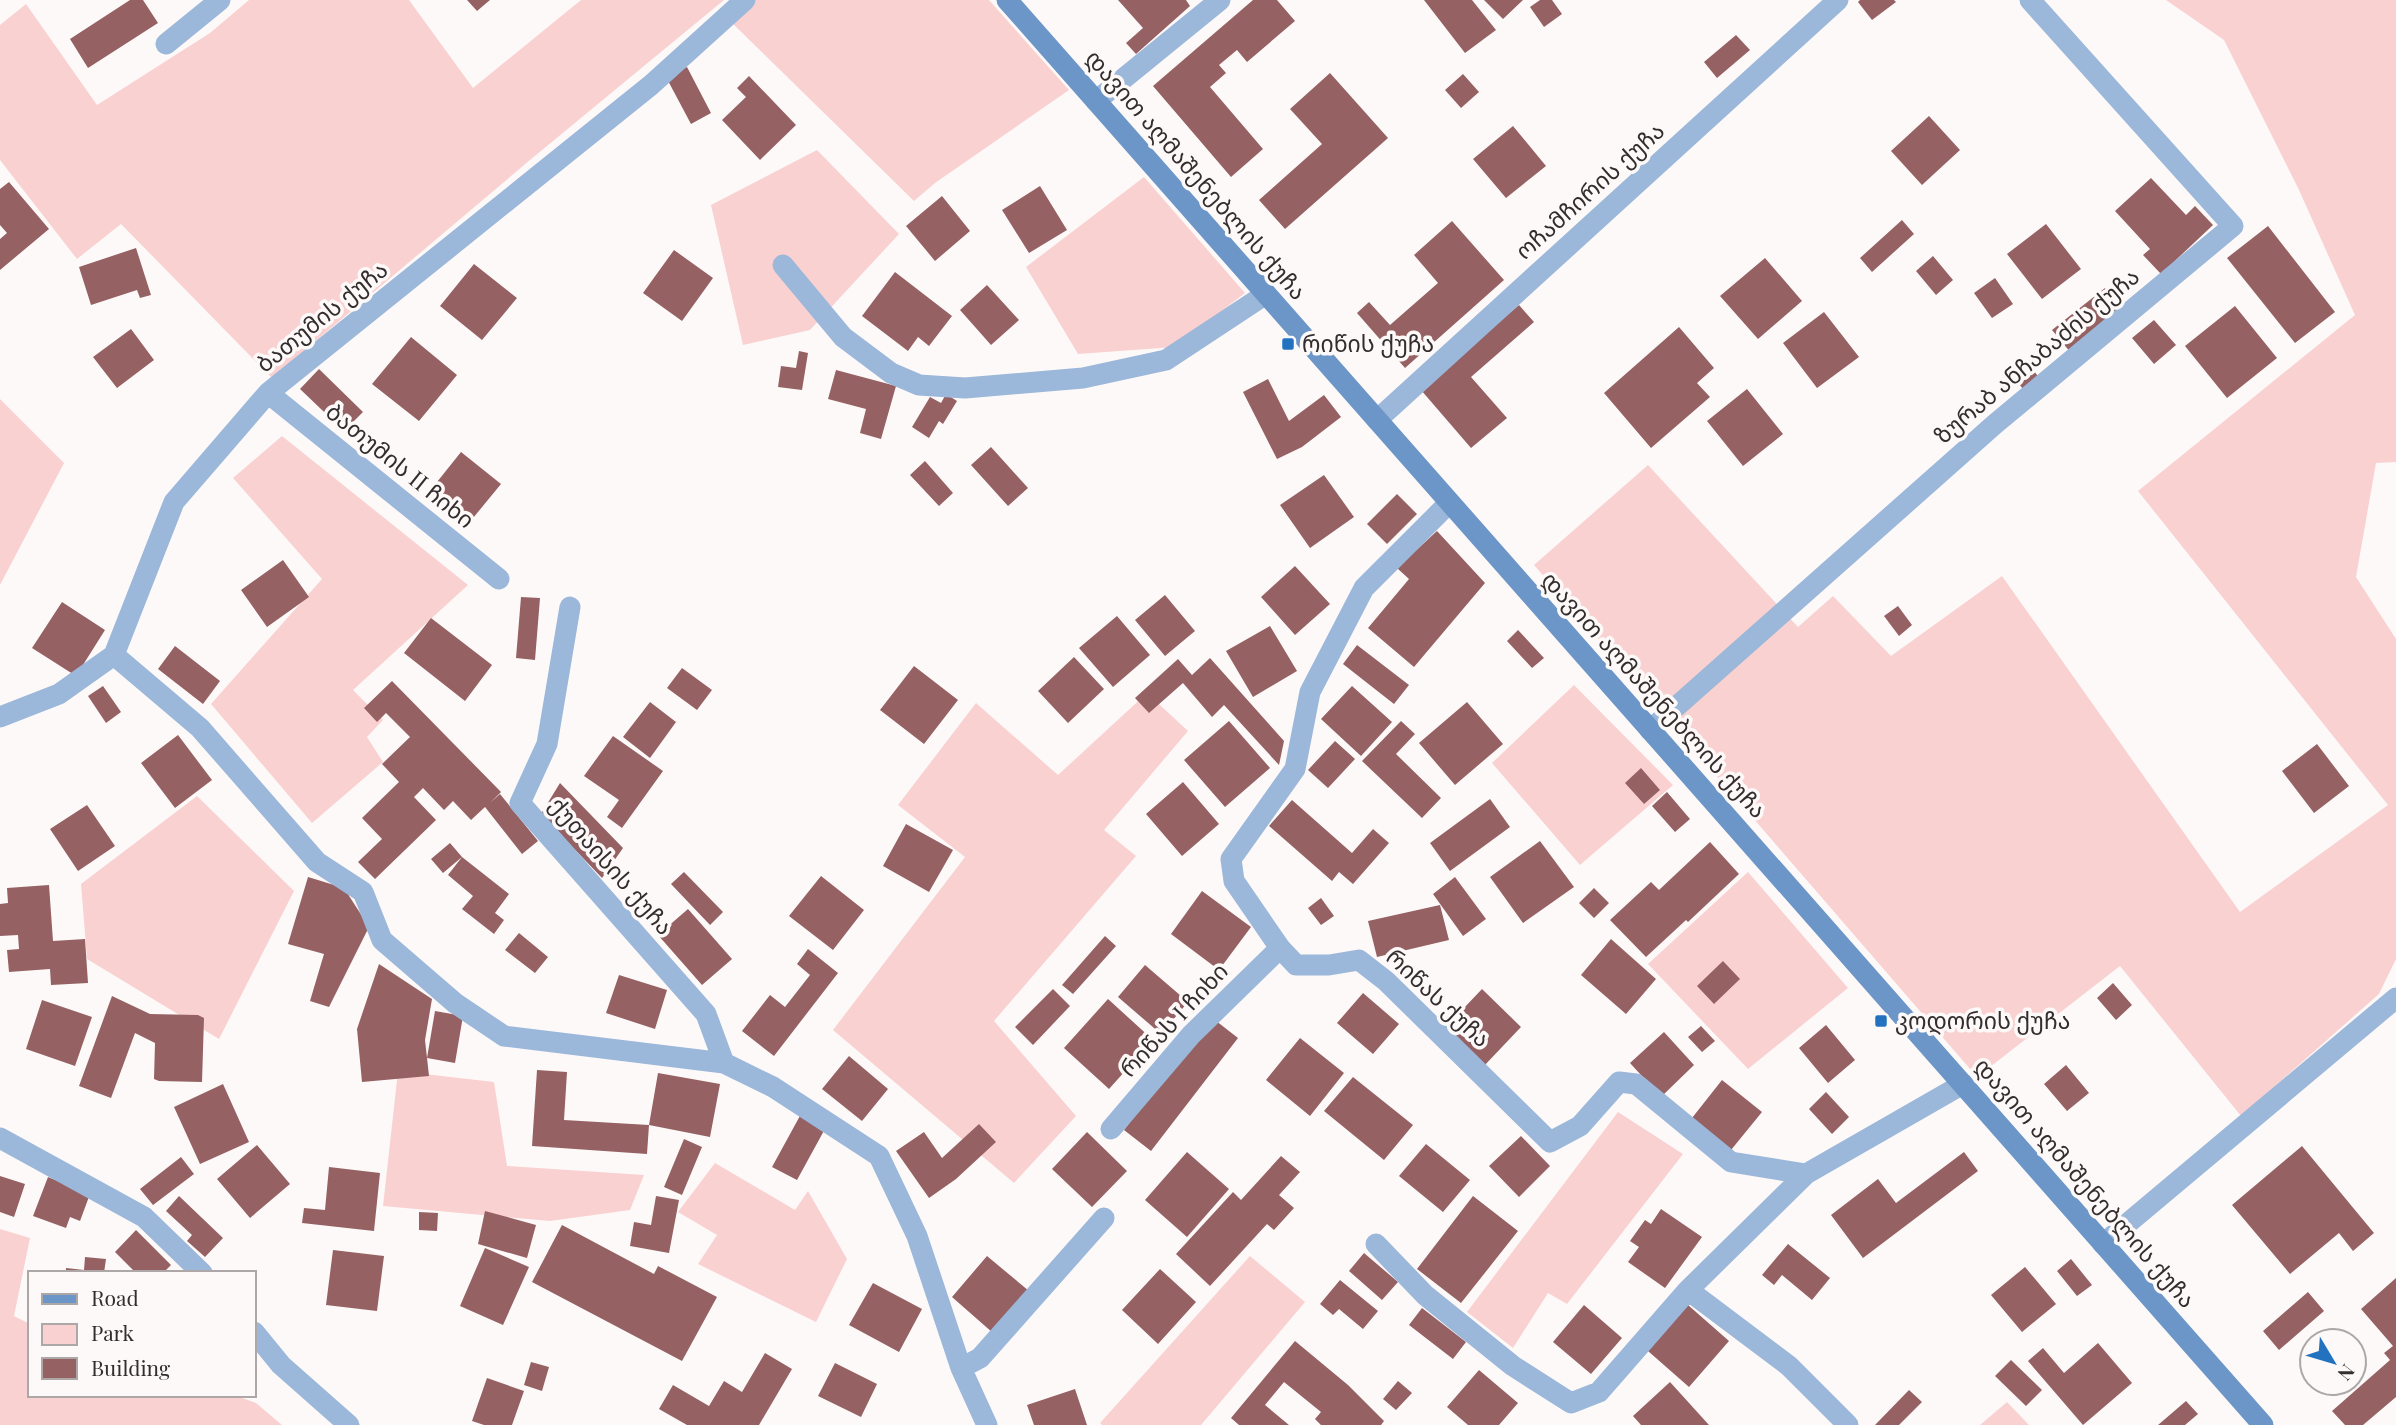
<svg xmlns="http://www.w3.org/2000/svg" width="2396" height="1425" font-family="'Playfair Display','Noto Sans Georgian',serif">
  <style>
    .green { fill: #fad1d1 }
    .building { fill: #956163 }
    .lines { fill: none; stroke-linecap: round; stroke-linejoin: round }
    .street { stroke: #9bb7d9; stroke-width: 21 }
    .secondary { stroke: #6b96c7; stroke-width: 21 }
    .poi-dot { fill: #2272c0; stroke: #fdf9f9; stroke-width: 2.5 }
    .labels { text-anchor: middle; stroke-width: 7; stroke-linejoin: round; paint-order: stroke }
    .street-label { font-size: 23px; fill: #342d2d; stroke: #fdf9f9 }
    .poi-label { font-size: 23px; fill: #342d2d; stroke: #fdf9f9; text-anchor: start }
  </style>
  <rect width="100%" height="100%" fill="#fdf9f9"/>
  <path class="green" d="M249,0H409L473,88L581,0H724L530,160L272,378L121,224L77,259L0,160V25L26,4L97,105L210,33Z
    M755,0H989L1069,90L935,183L914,201L729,20Z
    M2166,0H2396V462L2376,463L2356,577L2396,639V959L2379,994L2241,1116L2120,966L1977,1077L1534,565L1648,465L1798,627L1833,596L1891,656L2002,576L2240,912L2388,805L2138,491L2355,315L2299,190L2224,40Z
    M817,150L899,234L810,330L743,345L711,205Z
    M1144,177L1245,293L1175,347L1078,354L1026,267Z
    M0,399L64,463L0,585Z
    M282,436L468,585L353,690L383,720L367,737L383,762L312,823L211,704L322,579L233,478Z
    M1574,685L1673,785L1580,865L1492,763Z
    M1147,693L1188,731L1104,830L1136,856L994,1021L1076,1116L1014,1183L833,1030L965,857L898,805L976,703L1058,775Z
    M197,796L294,891L219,1039L87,959L81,884Z
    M1748,872L1848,988L1748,1069L1648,964Z
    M398,1071L494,1082L507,1166L644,1175L630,1210L550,1221L383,1206Z
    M1618,1112L1683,1154L1567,1304L1548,1293L1513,1348L1467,1312Z
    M715,1163L795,1210L808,1191L847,1259L816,1322L698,1264L717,1235L678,1212Z
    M0,1229L30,1238L14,1316L30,1324V1395H234L256,1403L282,1425H0Z
    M1250,1256L1305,1302L1201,1425H1102L1100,1423Z
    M2007,1402L2029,1425H1980Z"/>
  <path class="building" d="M130,0H143L158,23L88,68L70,39Z
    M467,0H490L477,11Z
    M1118,0H1186L1190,6L1136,54L1126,43L1143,28Z
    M1253,0H1277L1295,21L1247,62L1237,50L1219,65L1226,73L1210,87L1263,149L1231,177L1153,86Z
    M1424,0H1472L1496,30L1465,53Z
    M1484,0H1523L1503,19Z
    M1540,0H1552L1562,14L1544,27L1530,7Z
    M1860,0H1894L1896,2L1872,20L1858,2Z
    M1736,35L1750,50L1717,78L1704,62Z
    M687,67L711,113L691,124L666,77Z
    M1330,73L1388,138L1285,229L1259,200L1322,144L1290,109Z
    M1463,74L1479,92L1461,108L1445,90Z
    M749,76L796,125L760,160L722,120L746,97L737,88Z
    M1929,116L1960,150L1922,185L1891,151Z
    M1513,126L1546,166L1506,198L1473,159Z
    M2151,178L2186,215L2195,206L2213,225L2161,274L2143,255L2150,249L2115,211Z
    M9,182L49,229L0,270V239L7,233L0,225V189Z
    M1040,186L1067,230L1029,253L1002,210Z
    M942,196L970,231L935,261L906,226Z
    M1902,220L1914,234L1872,272L1860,258Z
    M1452,221L1504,280L1405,368L1357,313L1369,302L1390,325L1438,283L1414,255Z
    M2046,224L2081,269L2042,299L2007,254Z
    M2268,226L2335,312L2295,343L2227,258Z
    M136,248L151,295L140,298L137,290L91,305L79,267Z
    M674,250L713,278L682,321L643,293Z
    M1933,256L1953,280L1936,295L1916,271Z
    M1765,258L1802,301L1758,339L1720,296Z
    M474,264L517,298L482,340L440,306Z
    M895,272L952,316L929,346L918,337L908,351L862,316Z
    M1995,278L2013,304L1992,318L1974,293Z
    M987,285L1019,320L991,345L960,310Z
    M2105,288L2124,312L2071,353L2052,330Z
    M1519,305L1534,322L1471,377L1507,418L1471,448L1421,390Z
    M2235,306L2277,358L2227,398L2185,346Z
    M1824,312L1859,357L1817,388L1783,343Z
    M2154,320L2176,345L2154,364L2132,338Z
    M1679,327L1714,368L1697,383L1710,397L1651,448L1604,393Z
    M131,329L154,360L117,388L93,357Z
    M411,337L457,375L419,421L372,384Z
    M799,351L808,353L802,390L778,387L781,366L796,368Z
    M2027,362L2041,380L2025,392L2012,374Z
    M319,369L363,412L344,431L300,389Z
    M836,370L896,386L881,439L860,433L866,409L828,399Z
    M1268,379L1289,421L1324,395L1341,417L1302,447L1277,459L1243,392Z
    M1747,389L1783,434L1743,466L1707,421Z
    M946,394L957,401L943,424L939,421L929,438L912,427L930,397L941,403Z
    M991,447L1028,488L1008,506L971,465Z
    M461,452L501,484L464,529L425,497Z
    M925,461L953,493L939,506L910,475Z
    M1324,475L1354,517L1310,548L1280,505Z
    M1397,494L1417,514L1387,544L1367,524Z
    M1437,531L1485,583L1414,667L1368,628L1409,579L1397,568Z
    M283,560L309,597L267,627L241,590Z
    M1295,566L1330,604L1295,635L1261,597Z
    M1165,595L1195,631L1165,656L1135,620Z
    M521,597L540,598L535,660L516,658Z
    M62,602L105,630L76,676L32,648Z
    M1898,606L1912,625L1899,636L1884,616Z
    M1117,616L1150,655L1113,687L1079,648Z
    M431,618L492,665L465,701L404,653Z
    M1270,626L1297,671L1253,697L1226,651Z
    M1518,630L1544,658L1532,668L1507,641Z
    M1357,645L1409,685L1394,704L1343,664Z
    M175,646L220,681L203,704L158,669Z
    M1074,657L1104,689L1068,723L1038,691Z
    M1210,658L1284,741L1279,765L1224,705L1212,717L1183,683L1149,713L1135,698L1178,659L1192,675Z
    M914,666L958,700L924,744L880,710Z
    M682,668L712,690L697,710L667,688Z
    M392,681L501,792L490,803L500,794L538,841L522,854L485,807L471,820L453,801L444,810L423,788L414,797L436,820L375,879L358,862L382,839L362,818L399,782L382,764L410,737L386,713L377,722L364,708Z
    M103,686L121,712L106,723L88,696Z
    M1352,686L1392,722L1361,756L1321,719Z
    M650,702L676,722L650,758L623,737Z
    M1467,702L1503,744L1455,785L1419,743Z
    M1229,721L1270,768L1225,807L1184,760Z
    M1401,721L1415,734L1396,754L1441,798L1422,818L1362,761Z
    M178,735L212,780L175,808L141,763Z
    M613,736L663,771L622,828L607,817L619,800L584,776Z
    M1335,741L1355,759L1328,788L1308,770Z
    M2317,744L2349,786L2314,813L2282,771Z
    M1641,768L1660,790L1644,804L1625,783Z
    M1183,782L1219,824L1182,856L1146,814Z
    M560,783L623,848L602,878L541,814Z
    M1667,792L1690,819L1675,832L1652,806Z
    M1490,799L1510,827L1450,871L1430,843Z
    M1292,800L1352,853L1373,829L1389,843L1353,884L1339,872L1332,881L1269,826Z
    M87,805L115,846L78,871L50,829Z
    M906,824L953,850L929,892L883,866Z
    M1540,841L1574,887L1523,923L1490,877Z
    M1710,842L1739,874L1688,922L1686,920L1646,957L1610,920L1651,882L1659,890Z
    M450,843L462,857L443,873L431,859Z
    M462,857L509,894L495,913L504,920L494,934L462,909L473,896L448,875Z
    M684,872L723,912L710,925L671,884Z
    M821,876L864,910L833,950L789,916Z
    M308,877L344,888L369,927L329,1007L310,1001L324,954L288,944Z
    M1455,877L1486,919L1463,936L1433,894Z
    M49,885L53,941L85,939L88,983L51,985L50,969L9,972L7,950L19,949L18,935L0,936V904L8,903L7,888Z
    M1594,888L1609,903L1594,918L1579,903Z
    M1202,891L1251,927L1219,970L1171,934Z
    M1321,898L1334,916L1321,925L1308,908Z
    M1440,905L1449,940L1377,957L1368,921Z
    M688,909L732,959L702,985L658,935Z
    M519,933L548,957L535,973L505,950Z
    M1105,936L1116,946L1073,994L1062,985Z
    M1611,939L1656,979L1626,1014L1581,975Z
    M808,949L838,973L774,1056L742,1031L770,995L785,1007L810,975L797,964Z
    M1723,961L1740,979L1714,1004L1697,986Z
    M379,964L432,999L425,1040L427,1058L435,1011L463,1016L455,1063L427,1058L429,1076L362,1082L357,1029Z
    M1145,965L1188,1002L1161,1034L1118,997Z
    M619,975L667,990L655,1029L606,1013Z
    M2113,983L2132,1005L2116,1020L2097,998Z
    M1053,989L1070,1006L1033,1045L1015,1027Z
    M1482,989L1521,1027L1483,1067L1444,1029Z
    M1363,993L1399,1024L1373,1054L1337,1023Z
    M112,996L150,1014L198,1015L204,1018L202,1082L159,1081L154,1079L155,1043L135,1033L111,1098L79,1086Z
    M1108,999L1153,1040L1109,1089L1064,1048Z
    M42,1000L92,1017L75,1066L26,1049Z
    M1211,1017L1238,1038L1151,1151L1124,1130Z
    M1826,1025L1855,1060L1828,1083L1799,1048Z
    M1701,1026L1715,1041L1702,1052L1688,1037Z
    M1664,1032L1694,1065L1661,1097L1630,1063Z
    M1300,1038L1344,1073L1310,1116L1266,1080Z
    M849,1056L888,1089L862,1121L822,1089Z
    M2066,1065L2089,1093L2067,1111L2044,1084Z
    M537,1070L567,1072L564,1120L649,1125L647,1154L532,1146Z
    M658,1073L720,1084L710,1137L649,1125Z
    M1353,1077L1413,1125L1384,1160L1324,1111Z
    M1722,1080L1762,1112L1731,1150L1692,1118Z
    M223,1084L249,1142L200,1164L174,1107Z
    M1826,1092L1849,1117L1832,1134L1809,1109Z
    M801,1114L826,1127L797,1180L772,1167Z
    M979,1124L996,1142L956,1179L929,1198L896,1151L924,1132L942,1158Z
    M1087,1132L1127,1171L1092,1207L1052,1169Z
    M1521,1136L1550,1166L1519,1197L1489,1166Z
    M684,1139L702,1147L682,1195L664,1187Z
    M1426,1144L1470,1180L1443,1212L1399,1176Z
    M257,1145L290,1184L250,1218L217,1179Z
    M2302,1146L2374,1233L2353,1251L2339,1233L2290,1274L2232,1205Z
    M1187,1152L1229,1189L1187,1237L1145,1200Z
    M1964,1152L1978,1171L1863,1258L1831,1215L1878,1179L1896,1203Z
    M1281,1156L1300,1172L1279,1195L1294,1208L1274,1230L1267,1224L1210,1286L1176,1254L1233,1192L1241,1200Z
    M181,1157L194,1174L153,1205L140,1189Z
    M329,1167L380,1173L374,1231L302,1223L304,1208L325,1210Z
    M0,1176L25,1184L14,1217L0,1212Z
    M48,1177L90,1194L80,1221L70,1217L66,1228L33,1216Z
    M179,1196L223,1238L205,1257L187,1241L192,1235L166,1211Z
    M656,1196L679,1200L669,1253L630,1246L634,1222L651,1225Z
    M1473,1196L1518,1231L1461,1303L1417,1269Z
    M1661,1209L1702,1237L1665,1288L1628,1262L1639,1247L1630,1241L1645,1220L1651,1224Z
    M485,1211L536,1225L527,1258L478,1244Z
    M419,1212L438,1213L437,1231L419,1230Z
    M562,1225L654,1274L658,1266L717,1297L682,1361L532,1282Z
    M136,1230L171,1265L163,1273H136L115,1252Z
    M1788,1244L1830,1278L1812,1300L1782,1275L1774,1285L1762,1275Z
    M485,1248L529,1267L503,1325L460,1306Z
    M333,1250L384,1256L377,1311L326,1305Z
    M1364,1253L1398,1282L1382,1300L1349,1271Z
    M987,1256L1029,1291L993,1333L952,1297Z
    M85,1257L106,1259L104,1273H66V1268L84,1270Z
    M2071,1259L2092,1285L2077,1296L2057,1271Z
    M2025,1267L2056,1304L2022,1332L1991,1295Z
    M1160,1269L1196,1302L1158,1344L1122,1310Z
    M2396,1278V1397L2363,1425H2345L2332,1411L2390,1360L2384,1353L2393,1346L2361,1309Z
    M1340,1280L1378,1311L1363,1329L1339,1309L1333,1315L1320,1304Z
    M873,1283L922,1309L899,1352L849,1325Z
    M2308,1292L2324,1311L2279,1350L2263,1331Z
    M1584,1305L1622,1338L1591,1374L1553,1342Z
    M1688,1305L1729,1341L1689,1387L1648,1351Z
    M1422,1308L1466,1342L1453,1359L1409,1325Z
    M1295,1341L1348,1385L1384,1421L1381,1425H1321L1315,1419L1321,1412L1284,1382L1265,1405L1289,1425H1239L1231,1418Z
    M2098,1343L2132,1383L2083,1425L2028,1361L2043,1348L2064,1373Z
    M765,1353L792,1369L759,1425H687L659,1409L673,1385L709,1406L724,1381L742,1392Z
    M2011,1360L2042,1390L2026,1406L1995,1376Z
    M531,1362L549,1367L542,1391L524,1385Z
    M835,1363L877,1384L861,1417L818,1396Z
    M1479,1370L1518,1403L1499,1425H1468L1447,1407Z
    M487,1378L524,1391L512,1425H484L472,1421Z
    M1398,1381L1412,1393L1396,1410L1383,1399Z
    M1670,1382L1709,1425H1641L1633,1416Z
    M1075,1389L1087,1425H1034L1027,1405Z
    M1909,1390L1922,1402L1899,1425H1875Z
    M2186,1401L2198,1414L2185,1425H2158Z"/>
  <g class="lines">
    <path class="street" d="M166,44L220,0
      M1096,101L1220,0
      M783,265L843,337L891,373L919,385L965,388L1083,378L1166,360L1266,294
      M268,393L499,579
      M1377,420L1838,0
      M1449,503L1364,588L1310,692L1295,769L1231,859L1234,881L1280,948L1296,965H1329L1359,960L1386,981L1550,1142L1580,1126L1619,1082L1636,1084L1731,1162L1806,1174
      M570,607L547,744L520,803L706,1014L724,1063
      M114,655L200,728L317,862L363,892L382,940L455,1003L504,1036L724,1063L773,1087L879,1156L917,1236L961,1368L987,1425
      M0,717L59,694L114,655L174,502L268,393L651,85L745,0
      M1650,730L1995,424L2233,226L2030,0
      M1111,1129L1191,1035L1280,948
      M0,1138L144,1217L202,1273
      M1376,1244L1425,1295L1513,1366L1571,1403L1599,1392L1688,1290L1806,1174L1963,1084
      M2103,1244L2396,998
      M1688,1290L1789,1366L1848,1425
      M254,1332L281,1365L349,1425
      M961,1368L980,1358L1104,1218"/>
    <path class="secondary" d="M1007,0L2263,1425"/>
  </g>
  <g class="poi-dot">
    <rect x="1281" y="337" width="14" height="14" rx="3.5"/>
    <rect x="1874" y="1014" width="14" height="14" rx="3.5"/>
  </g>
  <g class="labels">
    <g class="street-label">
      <text transform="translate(1196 175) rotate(49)" y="8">დავით აღმაშენებლის ქუჩა</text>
      <text transform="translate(1590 191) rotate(-42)" y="8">ოჩამჩირის ქუჩა</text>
      <text transform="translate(322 317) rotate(-39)" y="8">ბათუმის ქუჩა</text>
      <text transform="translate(2037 356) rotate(-40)" y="8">ზურაბ ანჩაბაძის ქუჩა</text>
      <text transform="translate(400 466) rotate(39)" y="8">ბათუმის II ჩიხი</text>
      <text transform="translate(1654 695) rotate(48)" y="8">დავით აღმაშენებლის ქუჩა</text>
      <text transform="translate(611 866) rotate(49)" y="8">ქუთაისის ქუჩა</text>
      <text transform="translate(1438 998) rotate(43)" y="8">რიწას ქუჩა</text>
      <text transform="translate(1174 1020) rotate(-47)" y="8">რიწას I ჩიხი</text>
      <text transform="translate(2085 1183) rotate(49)" y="8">დავით აღმაშენებლის ქუჩა</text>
    </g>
    <g class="poi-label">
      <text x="1302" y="352">რიწის ქუჩა</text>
      <text x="1895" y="1029">კოდორის ქუჩა</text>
    </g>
  </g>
  <rect x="28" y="1271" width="228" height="126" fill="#fdf9f9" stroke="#ada7a7" stroke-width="2"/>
  <rect x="42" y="1294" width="35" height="10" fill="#6b96c7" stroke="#ada7a7" stroke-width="2"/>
  <text x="91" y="1306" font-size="21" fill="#342d2d">Road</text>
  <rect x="42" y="1324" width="35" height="21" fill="#fad1d1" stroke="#ada7a7" stroke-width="2"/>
  <text x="91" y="1341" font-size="21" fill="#342d2d">Park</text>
  <rect x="42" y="1358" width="35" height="21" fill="#956163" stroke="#ada7a7" stroke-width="2"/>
  <text x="91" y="1376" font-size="21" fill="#342d2d">Building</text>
  <g transform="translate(2333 1362) rotate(128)"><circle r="33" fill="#fdf9f9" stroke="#ada7a7" stroke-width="2"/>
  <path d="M0-5L12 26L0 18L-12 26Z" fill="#2272c0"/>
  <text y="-10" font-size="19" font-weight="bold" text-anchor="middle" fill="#342d2d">N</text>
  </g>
</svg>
